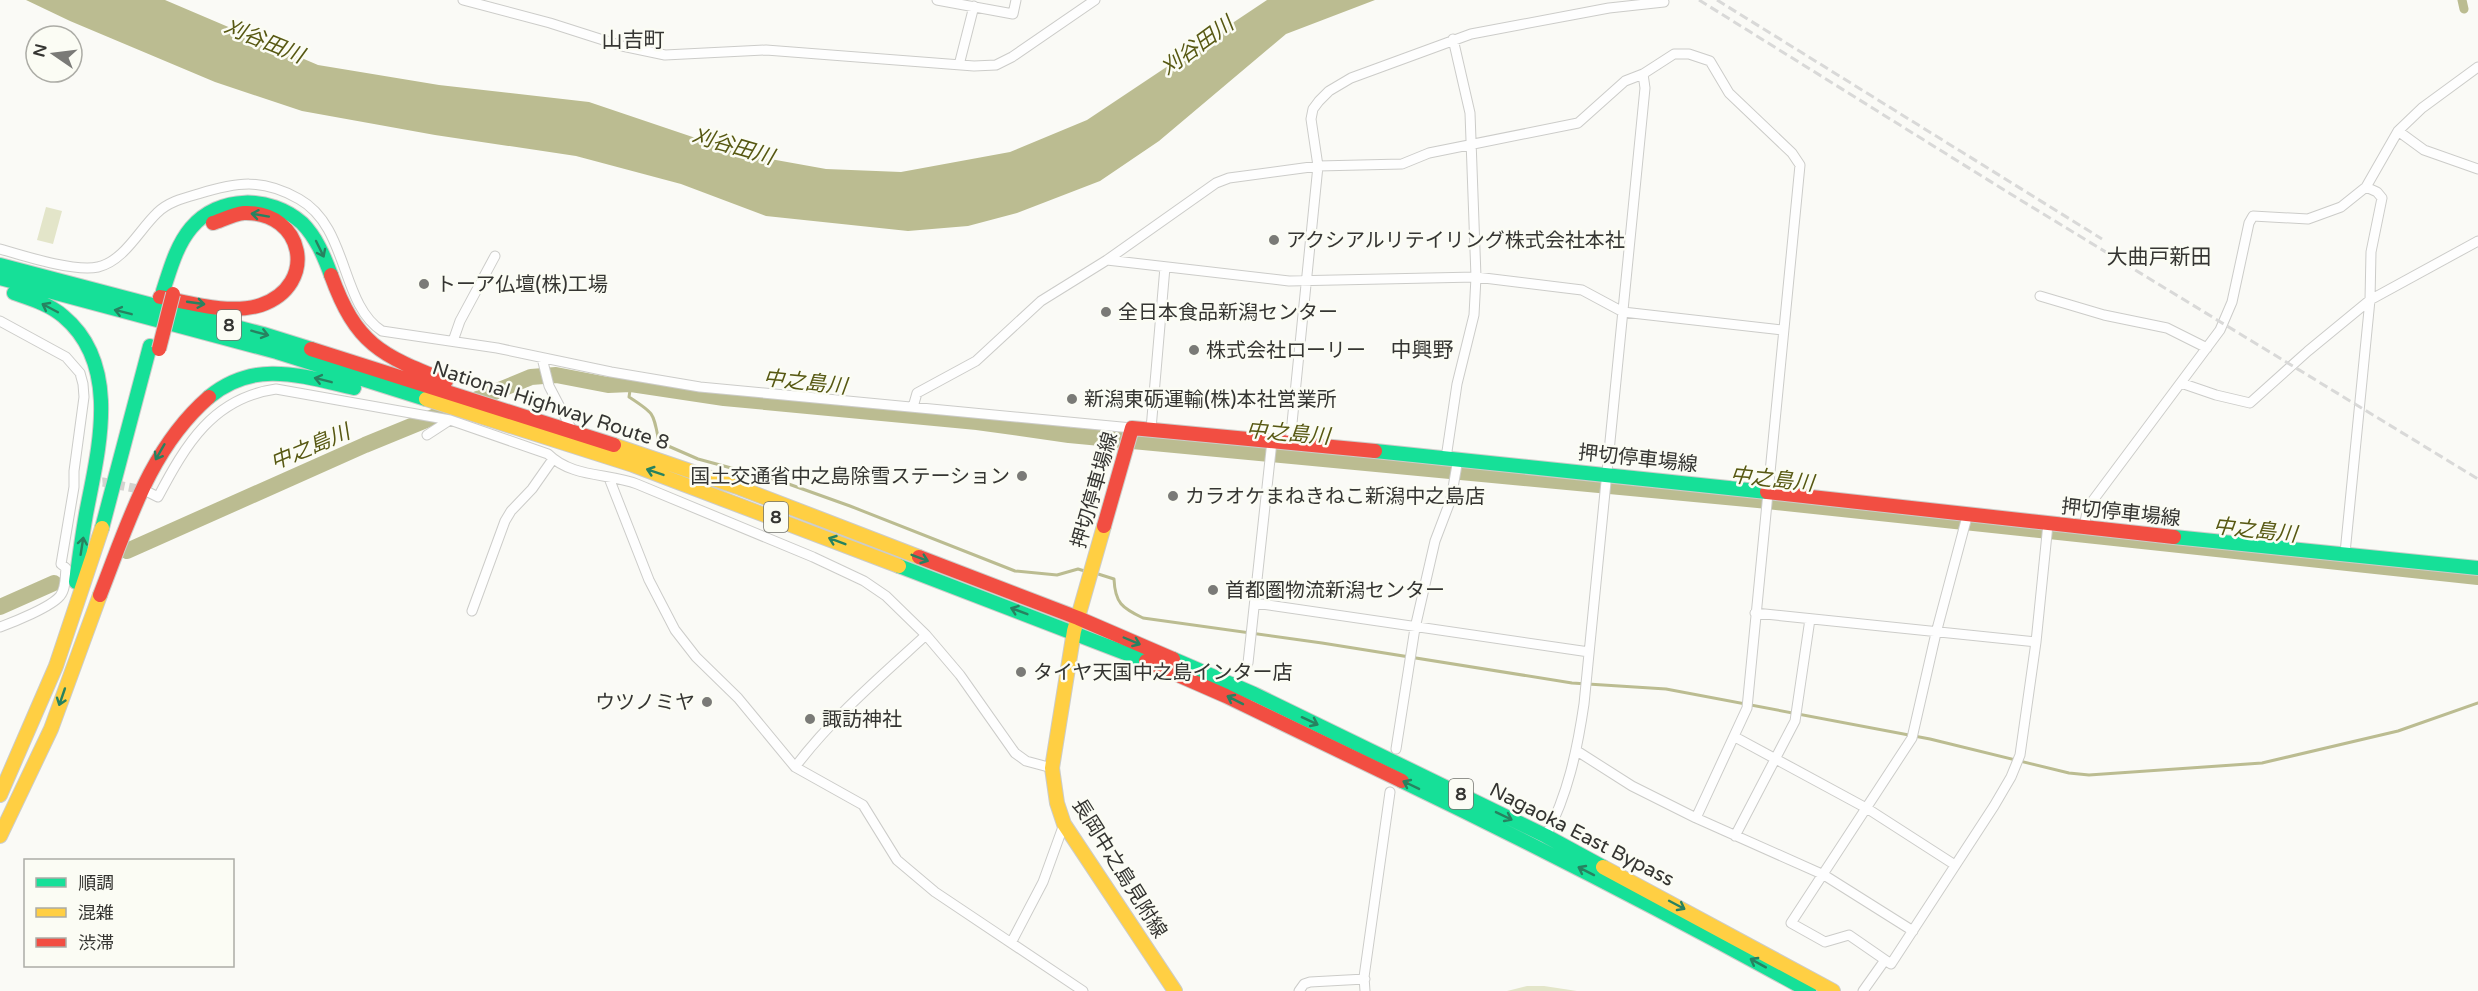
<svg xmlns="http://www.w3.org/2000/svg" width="2478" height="991" font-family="'Varela Round','Noto Sans JP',sans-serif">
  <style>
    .green { fill: #e3e5c9 }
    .water { fill: #bbbc91 }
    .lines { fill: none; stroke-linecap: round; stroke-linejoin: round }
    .stream { stroke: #bbbc91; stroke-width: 3 }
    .canal { stroke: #bbbc91; stroke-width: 9 }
    .river { stroke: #bbbc91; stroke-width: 16 }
    .street-tunnel { stroke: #d3d3cf; stroke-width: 9; stroke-dasharray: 9 4.5; stroke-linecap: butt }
    .street-casing { stroke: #ccccc9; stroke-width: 11 }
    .fast-casing { stroke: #ccccc9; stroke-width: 16 }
    .slow-casing { stroke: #ccccc9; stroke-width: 16 }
    .jam-casing { stroke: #ccccc9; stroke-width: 16 }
    .street { stroke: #fefefe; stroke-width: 9 }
    .fast { stroke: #16e098; stroke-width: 14 }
    .slow { stroke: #ffcf43; stroke-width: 14 }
    .jam { stroke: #f24e42; stroke-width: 14 }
    .rail { stroke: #d9d9d8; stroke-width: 3; stroke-dasharray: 9 4.5; stroke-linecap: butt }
    .jam-bridge-casing { stroke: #ccccc9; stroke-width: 16; stroke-linecap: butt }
    .jam-bridge { stroke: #f24e42; stroke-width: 14 }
    .oneway { stroke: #278260 }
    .poi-dot { fill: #7a7a77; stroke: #fbfcf4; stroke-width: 2 }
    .labels { text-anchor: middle; stroke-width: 5; stroke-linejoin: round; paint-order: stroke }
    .shield { fill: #fbfcf4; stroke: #70716c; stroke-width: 1.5 }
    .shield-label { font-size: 18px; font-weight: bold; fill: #353532 }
    .poi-label { font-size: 20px; fill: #353532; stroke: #fbfcf4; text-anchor: start }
    .street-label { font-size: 20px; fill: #353532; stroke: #fbfcf4 }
    .neighbourhood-label { font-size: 21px; fill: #353532; stroke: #fbfcf4 }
    .water-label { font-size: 21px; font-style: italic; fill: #575812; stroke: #fbfcf4 }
  </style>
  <rect width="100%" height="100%" fill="#fafaf6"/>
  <path class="green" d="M46,207L62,211L53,244L37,240Z
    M1527,986H1544L1577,991H1507Z"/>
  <path class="water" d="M26,0H165L318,65L439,85L589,102L743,154L826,169L901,172L1010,152L1087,120L1267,0H1375L1286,34L1159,141L1100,181L1017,213L968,226L908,231L766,216L681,184L576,156L435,135L302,111L215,82L70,21Z"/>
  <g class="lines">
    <path class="stream" d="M631,384L629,397C655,414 653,412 659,442L698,459L783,482L850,506L1015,571L1057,575L1078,569L1088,572
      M1095,573L1114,579C1115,603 1122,608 1143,618L1322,643L1572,683L1666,689L1930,739L2069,773L2089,775L2262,763L2398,731L2478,703"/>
    <path class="canal" d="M2462,0L2464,9"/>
    <path class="river" d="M127,551L365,445L531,377L556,375L608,385L631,384L724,398L977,422L1069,435L1758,500L2478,577
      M0,607L54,583"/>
    <path class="street-tunnel" d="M89,483L103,482L143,490"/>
    <defs>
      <path id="street" d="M463,0L550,23L622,46L665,55L766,50L974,66L996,65L1012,57L1095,0
        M937,0L1013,14L1016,0
        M959,65L974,6
        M2398,131L2424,150L2478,169
        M0,249C24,256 74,272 98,267C124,261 139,230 157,213C168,202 184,198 198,194C237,182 262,178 299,199C349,227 340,304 382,331L497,348L611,372L700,387L1132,428
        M1107,260L1216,183L1229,178L1318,166L1402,164L1429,153L1578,123L1625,81L1643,74L1674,54H1689L1710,61L1729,93L1792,153L1800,165L1747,708L1696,818
        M2040,296L2104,315L2167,328L2207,348
        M0,321L66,357L80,373L83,384L84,397L74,471V487L61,564L66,568C65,577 66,589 60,596C51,607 14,622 0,627
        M453,341L460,321L495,256
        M542,358L549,386L572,430
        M2181,383L2216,395L2250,403L2308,351L2370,300L2478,241
        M913,407L917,393L976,361L1041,301L1107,260L1289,281L1476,277L1582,290L1623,312L1783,330
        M1151,429L1165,267
        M427,435L450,420
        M1290,443L1318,166L1311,119L1313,109L1319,101L1329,91L1351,78L1471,34L1609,8L1664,2
        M1446,458L1457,384L1474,315L1476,277L1470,113L1453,39
        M609,478L649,580L675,630L696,657L738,698L795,767
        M146,491L158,497C186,444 213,398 276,389L450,420L548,454C572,478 609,473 637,484L813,557L864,581L886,596L926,635L960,675L1015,753L1026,761L1052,768
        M1968,513L1936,633L1912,738L1791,923L1825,942L1849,935L1891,964L1994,806L2011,777L2020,755L2036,642L2048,524
        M2084,527L2088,507L2220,330L2232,302L2249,223L2253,216L2308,219L2341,207L2366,187L2398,131L2422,108L2478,67
        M2345,553L2370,300L2371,252L2382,198L2377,192L2366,187
        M1255,603L1589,652
        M472,611L505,521L511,511L532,489L553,459
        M1755,613L2036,642
        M926,635C880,677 833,717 795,767L863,805L897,860L935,892L1083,991
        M1248,663L1272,441
        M1735,737L1868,809L1955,865
        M1396,749L1415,628L1435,541L1451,499L1458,459
        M1577,751L1632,786L1696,818L1824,875L1913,931
        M1546,836C1568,794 1577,751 1584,704L1645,88L1643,74
        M1735,836L1795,721L1810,619
        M1011,943L1043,882L1064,824
        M1299,991L1304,984L1310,982L1365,979
        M1365,991L1364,977L1390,792
        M1863,991L1885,960"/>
      <path id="fast" d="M0,265L263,334L311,349
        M0,278L277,352L426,399
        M163,291C170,270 176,246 191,228C219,195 270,195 302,223C316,237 324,256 331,275
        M14,293C31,299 49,304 63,316C122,365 98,451 86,514C82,537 79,559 76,582
        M209,397C255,359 302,376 354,388
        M1375,451L1767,492
        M102,528L150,346
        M2174,537L2478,568
        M899,566L1146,661
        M1173,659L1254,694L1546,836L1603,867
        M1402,781C1539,847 1675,917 1809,991"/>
      <path id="slow" d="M426,399L633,465L899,566
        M614,445L740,488L919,557
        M1104,526L1074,631L1052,768L1057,803L1064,824L1175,991
        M0,795L56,666L102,528
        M0,836L51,729L100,595
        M1603,867L1833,991"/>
      <path id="jam" d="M331,275C356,344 380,355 446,381
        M160,297C191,303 230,315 261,305C319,285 304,211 244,213C234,214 222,220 213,223
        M311,349L614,445
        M1767,492L2174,537
        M1104,526L1132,428L1375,451
        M919,557L1078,618L1173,659
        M100,595C128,524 149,449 209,397
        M1146,661L1226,696L1402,781"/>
    </defs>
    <use href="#street" class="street-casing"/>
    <use href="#fast" class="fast-casing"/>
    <use href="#slow" class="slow-casing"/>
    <use href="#jam" class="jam-casing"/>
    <use href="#street" class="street"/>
    <use href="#fast" class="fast"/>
    <use href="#slow" class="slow"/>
    <use href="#jam" class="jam"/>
    <path class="rail" d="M1699,0L2009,193L2478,479
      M1717,0L2102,239"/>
    <defs>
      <path id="jam-bridge" d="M159,349L173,294"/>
    </defs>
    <use href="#jam-bridge" class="jam-bridge-casing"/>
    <use href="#jam-bridge" class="jam-bridge"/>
  </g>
  <defs><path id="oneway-shaft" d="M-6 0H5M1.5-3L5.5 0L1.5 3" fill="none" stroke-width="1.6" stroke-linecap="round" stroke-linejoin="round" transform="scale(1.5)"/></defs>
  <g class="oneway">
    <use href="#oneway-shaft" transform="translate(260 215) rotate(-170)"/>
    <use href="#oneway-shaft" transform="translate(320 249) rotate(64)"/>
    <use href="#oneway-shaft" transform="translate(196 303) rotate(8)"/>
    <use href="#oneway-shaft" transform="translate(50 308) rotate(-152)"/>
    <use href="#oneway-shaft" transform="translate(123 312) rotate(-166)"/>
    <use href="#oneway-shaft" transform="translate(260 333) rotate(15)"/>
    <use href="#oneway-shaft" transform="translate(323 380) rotate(-166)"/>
    <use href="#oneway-shaft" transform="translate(160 452) rotate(120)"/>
    <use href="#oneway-shaft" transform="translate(655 472) rotate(-161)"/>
    <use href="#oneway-shaft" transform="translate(837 541) rotate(-159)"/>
    <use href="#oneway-shaft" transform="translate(82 546) rotate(-81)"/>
    <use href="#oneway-shaft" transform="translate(920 558) rotate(21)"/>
    <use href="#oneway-shaft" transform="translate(1019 611) rotate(-159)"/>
    <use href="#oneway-shaft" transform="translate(1132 641) rotate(23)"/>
    <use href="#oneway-shaft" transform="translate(62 697) rotate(109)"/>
    <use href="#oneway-shaft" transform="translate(1235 700) rotate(-153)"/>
    <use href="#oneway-shaft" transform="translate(1310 721) rotate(25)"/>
    <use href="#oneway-shaft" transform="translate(1411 785) rotate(-154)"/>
    <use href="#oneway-shaft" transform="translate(1504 816) rotate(26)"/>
    <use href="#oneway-shaft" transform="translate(1586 871) rotate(-153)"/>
    <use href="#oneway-shaft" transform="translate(1677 905) rotate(28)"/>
    <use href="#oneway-shaft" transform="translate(1758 963) rotate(-151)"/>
  </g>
  <g class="poi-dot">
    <circle cx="1274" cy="240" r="6"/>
    <circle cx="424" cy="284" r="6"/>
    <circle cx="1106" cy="312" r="6"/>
    <circle cx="1194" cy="350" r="6"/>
    <circle cx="1072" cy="399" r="6"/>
    <circle cx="1022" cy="476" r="6"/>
    <circle cx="1173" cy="496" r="6"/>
    <circle cx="1213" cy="590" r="6"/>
    <circle cx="1021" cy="672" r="6"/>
    <circle cx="707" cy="702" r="6"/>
    <circle cx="810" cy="719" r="6"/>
  </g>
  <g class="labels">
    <g class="shield">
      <rect x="217" y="310" width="24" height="30" rx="4.5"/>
      <rect x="764" y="502" width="24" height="30" rx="4.5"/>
      <rect x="1449" y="779" width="24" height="30" rx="4.5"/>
    </g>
    <g class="shield-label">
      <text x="229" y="331">8</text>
      <text x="776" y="523">8</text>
      <text x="1461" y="800">8</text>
    </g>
    <g class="poi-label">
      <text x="1286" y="247">アクシアルリテイリング株式会社本社</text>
      <text x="436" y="291">トーア仏壇(株)工場</text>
      <text x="1118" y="319">全日本食品新潟センター</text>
      <text x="1206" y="357">株式会社ローリー</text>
      <text x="1084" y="406">新潟東砺運輸(株)本社営業所</text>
      <text x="1010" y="483" text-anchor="end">国土交通省中之島除雪ステーション</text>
      <text x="1185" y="503">カラオケまねきねこ新潟中之島店</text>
      <text x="1225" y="597">首都圏物流新潟センター</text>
      <text x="1033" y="679">タイヤ天国中之島インター店</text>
      <text x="695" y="709" text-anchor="end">ウツノミヤ</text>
      <text x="822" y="726">諏訪神社</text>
    </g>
    <g class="street-label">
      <text transform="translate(551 405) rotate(18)" y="7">National Highway Route 8</text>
      <text transform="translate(1638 458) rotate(6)" y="7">押切停車場線</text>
      <text transform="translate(1094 490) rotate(-74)" y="7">押切停車場線</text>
      <text transform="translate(2121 512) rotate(6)" y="7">押切停車場線</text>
      <text transform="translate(1582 834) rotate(27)" y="7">Nagaoka East Bypass</text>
      <text transform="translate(1120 868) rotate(58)" y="7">長岡中之島見附線</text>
    </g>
    <g class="neighbourhood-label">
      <text x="633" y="47">山吉町</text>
      <text x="2159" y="264">大曲戸新田</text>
      <text x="1422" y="357">中興野</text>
    </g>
    <g class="water-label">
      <text transform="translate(264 41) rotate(22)" y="7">刈谷田川</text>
      <text transform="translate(1197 46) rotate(-36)" y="7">刈谷田川</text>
      <text transform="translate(733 146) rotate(16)" y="7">刈谷田川</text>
      <text transform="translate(805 382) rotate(6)" y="7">中之島川</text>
      <text transform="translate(1288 433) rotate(5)" y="7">中之島川</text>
      <text transform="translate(310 447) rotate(-23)" y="7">中之島川</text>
      <text transform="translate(1772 479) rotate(6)" y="7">中之島川</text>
      <text transform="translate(2255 530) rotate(6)" y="7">中之島川</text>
    </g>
  </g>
  <rect x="24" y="859" width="210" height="108" fill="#fbfcf4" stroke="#acaca6" stroke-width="1.5"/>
  <rect x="36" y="878" width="30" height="9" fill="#16e098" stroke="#acaca6" stroke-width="1.5"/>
  <text x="78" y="889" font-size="18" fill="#353532">順調</text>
  <rect x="36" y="908" width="30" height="9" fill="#ffcf43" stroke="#acaca6" stroke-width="1.5"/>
  <text x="78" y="919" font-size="18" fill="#353532">混雑</text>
  <rect x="36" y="938" width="30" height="9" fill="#f24e42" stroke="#acaca6" stroke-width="1.5"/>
  <text x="78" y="949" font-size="18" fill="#353532">渋滞</text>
  <g transform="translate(54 54) rotate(284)"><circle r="28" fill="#fbfcf4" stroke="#acaca6" stroke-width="1.5"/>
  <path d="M0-4.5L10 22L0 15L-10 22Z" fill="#7a7a77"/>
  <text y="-9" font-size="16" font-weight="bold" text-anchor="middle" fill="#353532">N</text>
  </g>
</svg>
